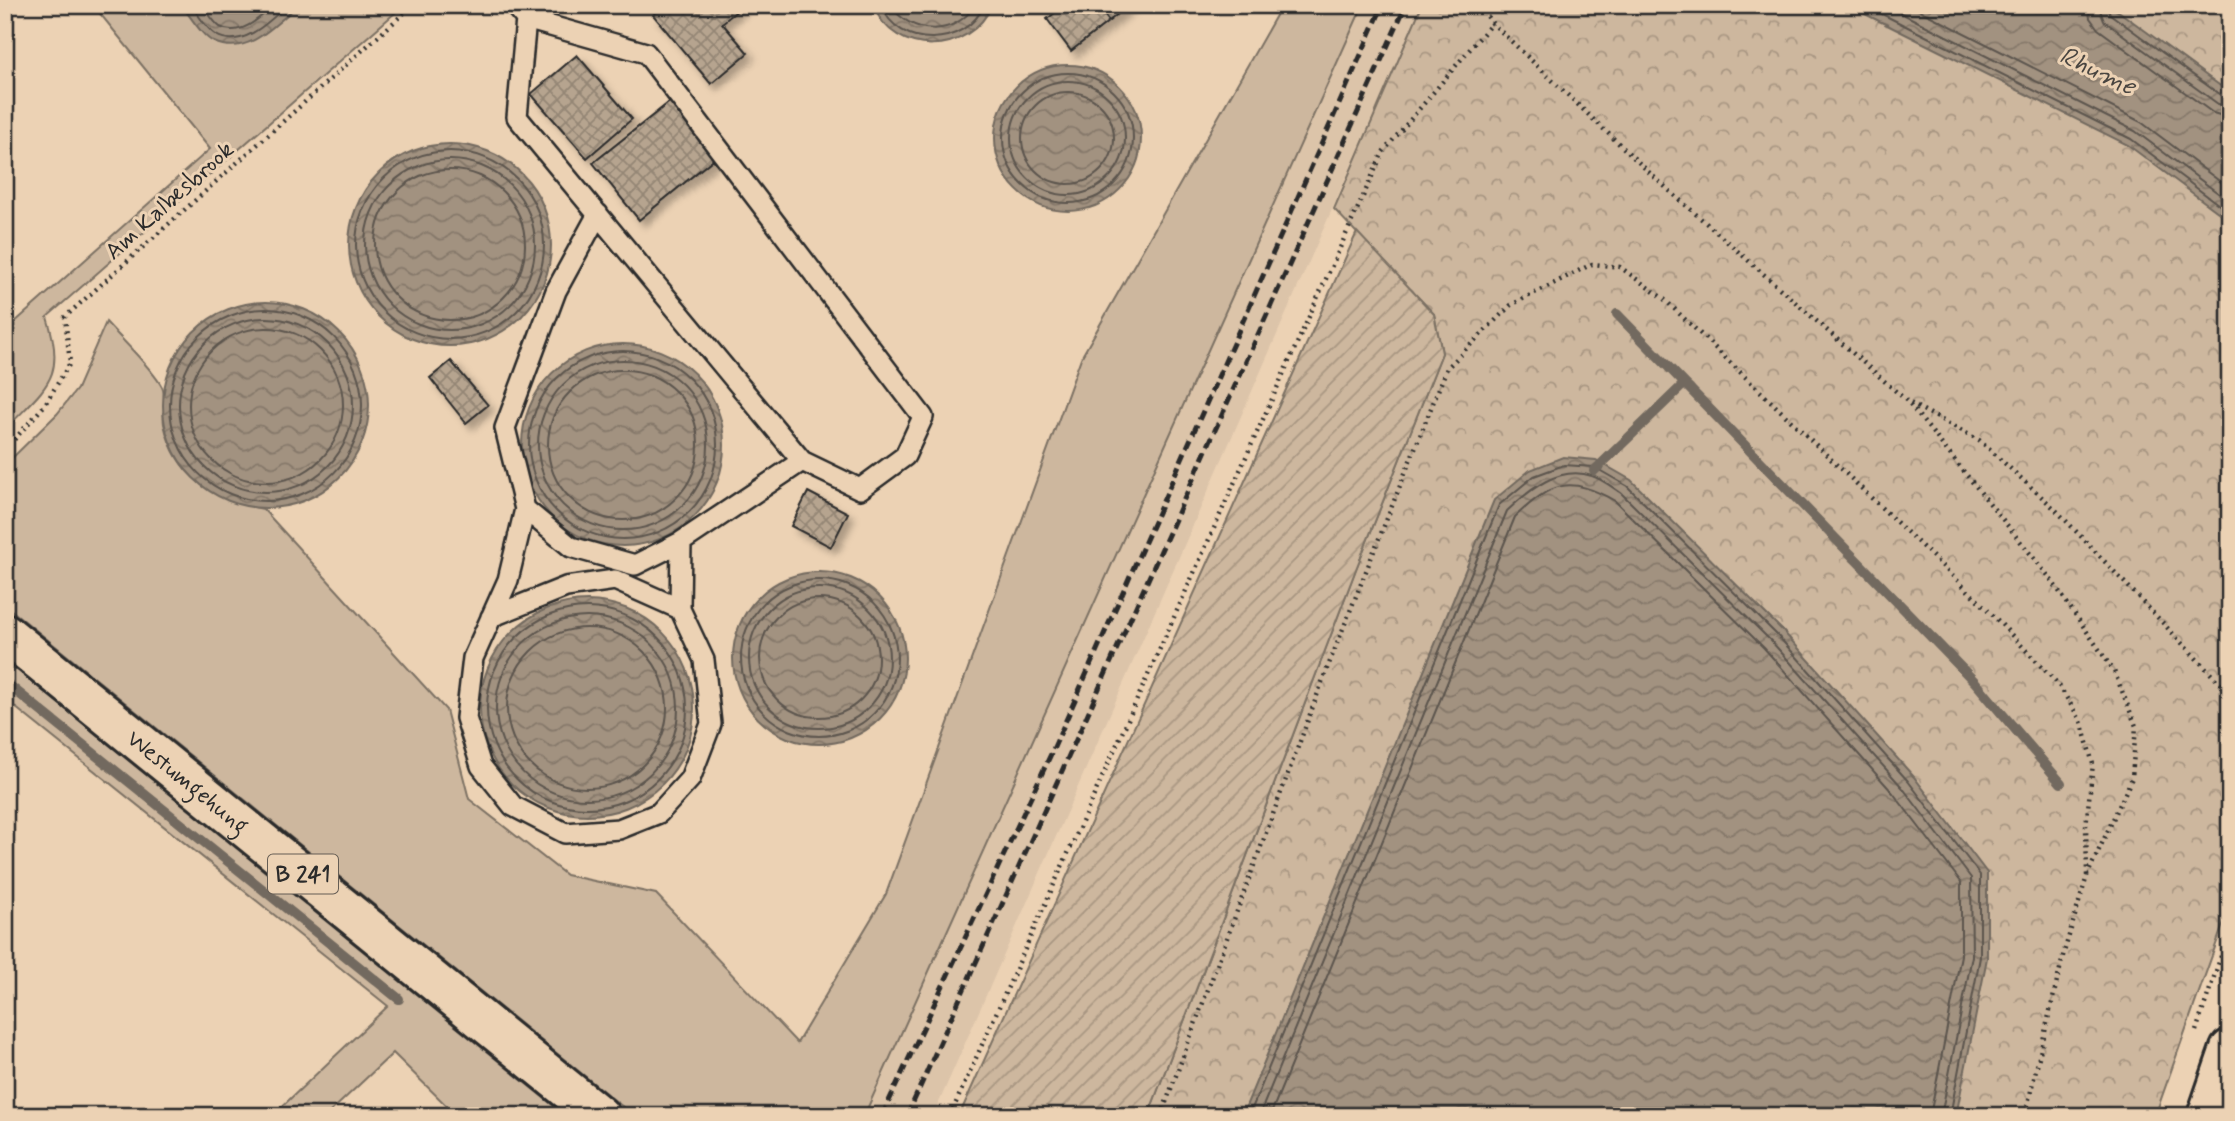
<svg xmlns="http://www.w3.org/2000/svg" width="2235" height="1121" font-family="Mynerve,sans-serif">
  <style>
    .built { fill: #dcc4a9 }
    .grass { fill: #cdb79e; stroke: #7c7164; stroke-width: 2 }
    .park { fill: url(#park-crowns); stroke: #7c7164; stroke-width: 2 }
    .garden { fill: url(#garden-furrows); stroke: #7c7164; stroke-width: 2 }
    .water { fill: url(#water-waves); stroke: #72695e; stroke-width: 2 }
    .lines { fill: none; stroke-linecap: round; stroke-linejoin: round }
    .shore { stroke: #5b544d; stroke-width: 2 }
    .stream { stroke: #72695e; stroke-width: 10 }
    .building { fill: url(#building-cross-hatch); stroke: #2b2b2b; stroke-width: 2; filter: url(#shadow) }
    .lane-casing { stroke: #2b2b2b; stroke-width: 24 }
    .primary-casing { stroke: #2b2b2b; stroke-width: 44 }
    .path { stroke: #2b2b2b; stroke-width: 4.5; stroke-dasharray: 2 5; stroke-linecap: butt }
    .lane { stroke: #ecd2b4; stroke-width: 19 }
    .primary { stroke: #ecd2b4; stroke-width: 38 }
    .rail { stroke: #2b2b2b; stroke-width: 5; stroke-dasharray: 10 5; stroke-linecap: butt }
    .labels { text-anchor: middle; stroke-width: 6; stroke-linejoin: round; paint-order: stroke }
    .shield { fill: #ecd2b4; stroke: #655d54; stroke-width: 2 }
    .shield-label { font-size: 23px; font-weight: bold; fill: #2b2b2b }
    .street-label { font-size: 24px; fill: #2b2b2b; stroke: #ecd2b4 }
    .water-label { font-size: 26px; font-style: italic; fill: #494540; stroke: #ecd2b4 }
  </style>
  <defs>
    <pattern id="park-crowns" width="20" height="18" patternUnits="userSpaceOnUse" patternTransform="scale(1.75)"><rect width="20" height="18" fill="#cdb79e"/><path d="M2 6a3 3 0 1 1 6 0M12 15a3 3 0 1 1 6 0" fill="none" stroke="#a79581"/></pattern>
    <pattern id="garden-furrows" width="10" height="10" patternUnits="userSpaceOnUse" patternTransform="scale(1.75)"><rect width="10" height="10" fill="#cdb79e"/><path d="M-1 1l2-2M0 10L10 0M9 11l2-2" fill="none" stroke="#a79581"/></pattern>
    <pattern id="water-waves" width="16" height="10" patternUnits="userSpaceOnUse" patternTransform="scale(1.75)"><rect width="16" height="10" fill="#a29280"/><path d="M0 5q4-4 8 0t8 0" fill="none" stroke="#847769"/></pattern>
    <pattern id="building-cross-hatch" width="8" height="8" patternUnits="userSpaceOnUse" patternTransform="scale(1.75)"><rect width="8" height="8" fill="#b6a48f"/><path d="M0 0l8 8M0 8l8-8" fill="none" stroke="#948675"/></pattern>
    <filter id="shadow"><feDropShadow dx="6" dy="6" stdDeviation="3.5" flood-color="#0004"/></filter>
  </defs>
  <rect width="100%" height="100%" fill="#ecd2b4"/>
  <filter id="ink" filterUnits="userSpaceOnUse"><feTurbulence type="fractalNoise" baseFrequency=".0143" numOctaves="2"/><feDisplacementMap in="SourceGraphic" scale="14" xChannelSelector="R" yChannelSelector="G"/><feConvolveMatrix kernelMatrix="1 2 1 2 8 2 1 2 1" color-interpolation-filters="sRGB"/></filter>
  <g filter="url(#ink)">
    <path class="built" d="M1363,5H1422L933,1116H864Z"/>
    <path class="grass" d="M93,5H404L47,317C67,379 46,386 5,430V331L210,149Z
      M1282,5H1363L864,1116H634L5,605V465L57,414L77,389L106,322C121,339 153,369 162,387C167,397 162,413 164,424C176,478 214,499 263,509L446,710L469,799L566,875L656,894L797,1043L886,894L1081,358Z
      M5,660L566,1116H457L393,1053L326,1116H272L388,1006L5,699Z"/>
    <path class="park" d="M1422,5H2230V905L2155,1116H1148L1356,569L1442,353L1434,314L1334,209Z"/>
    <path class="garden" d="M1357,232L1434,314L1442,353L1356,569L1148,1116H959Z"/>
    <path class="water" d="M181,5H298C275,25 248,57 214,42C202,37 190,15 181,5Z
      M873,5H992C970,56 894,59 873,5Z
      M1847,5H2110L2230,93V221L2128,145Z
      M995 138a73 73 0 1 1 146 0a73 73 0 1 1-146 0Z
      M349 245a101 101 0 1 1 202 0a101 101 0 1 1-202 0Z
      M163 405a103 103 0 1 1 206 0a103 103 0 1 1-206 0Z
      M522 445a101 101 0 1 1 202 0a101 101 0 1 1-202 0Z
      M1563,457L1596,460L1631,480L1782,630L1914,777L1987,873V958L1956,1116H1242L1494,500L1530,470Z
      M733 658a86 86 0 1 1 172 0a86 86 0 1 1-172 0Z
      M480 708a107 107 0 1 1 214 0a107 107 0 1 1-214 0Z"/>
    <g class="lines">
      <path class="shore" d="M191,5C198,14 206,29 216,35C242,50 270,21 287,5
        M202,5C207,11 214,23 220,27C240,38 261,17 274,5
        M881,5C898,50 966,48 984,5
        M890,5C911,35 954,38 975,5
        M1864,5L2131,139L2230,213
        M1885,5L2135,131L2230,202
        M1909,5L2141,122L2230,189
        M2088,5L2090,18L2098,29L2213,113L2230,118
        M2098,5L2104,21L2218,104L2230,107
        M2107,5L2110,14L2223,97L2230,98
        M1003 138a65 65 0 1 1 130 0a65 65 0 1 1-130 0Z
        M1011 138a57 57 0 1 1 114 0a57 57 0 1 1-114 0Z
        M1022 138a46 46 0 1 1 92 0a46 46 0 1 1-92 0Z
        M356 245a94 94 0 1 1 188 0a94 94 0 1 1-188 0Z
        M365 245a85 85 0 1 1 170 0a85 85 0 1 1-170 0Z
        M375 245a75 75 0 1 1 150 0a75 75 0 1 1-150 0Z
        M170 405a96 96 0 1 1 192 0a96 96 0 1 1-192 0Z
        M179 405a87 87 0 1 1 174 0a87 87 0 1 1-174 0Z
        M189 405a77 77 0 1 1 154 0a77 77 0 1 1-154 0Z
        M529 445a94 94 0 1 1 188 0a94 94 0 1 1-188 0Z
        M538 445a85 85 0 1 1 170 0a85 85 0 1 1-170 0Z
        M548 445a75 75 0 1 1 150 0a75 75 0 1 1-150 0Z
        M741 658a78 78 0 1 1 156 0a78 78 0 1 1-156 0Z
        M749 658a70 70 0 1 1 140 0a70 70 0 1 1-140 0Z
        M760 658a59 59 0 1 1 118 0a59 59 0 1 1-118 0Z
        M487 708a100 100 0 1 1 200 0a100 100 0 1 1-200 0Z
        M496 708a91 91 0 1 1 182 0a91 91 0 1 1-182 0Z
        M507 708a80 80 0 1 1 160 0a80 80 0 1 1-160 0Z
        M1249,1116L1499,505L1534,476L1564,465L1594,467L1627,486L1777,635L1908,781L1980,875V957L1950,1116
        M1259,1116L1507,511C1529,490 1559,465 1592,476C1602,479 1612,487 1621,493L1771,641L1902,787L1971,878L1972,956L1941,1116
        M1270,1116L1515,517C1552,482 1569,475 1615,501L1764,648L1893,793L1961,882V955L1930,1116"/>
      <path class="stream" d="M1617,314L1975,682L2061,783
        M1594,471L1684,384
        M5,682L399,999"/>
    </g>
    <path class="building" d="M665,5H744L722,23L748,53L711,84L653,15Z
      M1065,5H1096L1109,21L1071,51L1047,19Z
      M1096,5H1129L1109,21Z
      M577,55L632,119L587,158L531,94Z
      M672,100L717,156L639,220L593,163Z
      M451,361L488,405L466,423L430,378Z
      M808,492L848,513L831,547L791,526Z"/>
    <g class="lines">
      <defs>
        <path id="lane" d="M514,5L526,19L646,53L923,417L905,456L860,489L802,461L517,117L526,19L528,5
          M598,214L556,291L505,428L525,509L571,547L635,565L681,542L802,461
          M525,509L508,580L473,658L466,718L481,766L513,806L565,833L619,829L659,813L690,779L711,724L704,660L680,609L681,542
          M491,617L566,587L615,580L680,609"/>
        <g id="primary">
          <path id="s1" d="M5,633L600,1116"/>
          <path d="M2207,1116L2230,1049"/>
        </g>
      </defs>
      <use href="#lane" class="lane-casing"/>
      <use href="#primary" class="primary-casing"/>
      <path class="path" d="M1479,5L1492,23L1654,177L1908,402L1979,440L2055,509L2230,694
        M1910,405L2050,578L2114,671L2136,726L2132,778L2087,876L2064,952L2025,1116
        M5,450L44,406L70,363L65,317L413,5
        M2196,1031L2230,929
        M950,1116L1383,152L1492,23
        M1161,1116L1325,674L1447,368L1511,305L1592,264L1620,267L1664,299L1985,607L2058,684L2081,721L2093,764L2086,826L2087,876"/>
      <use href="#lane" class="lane"/>
      <use href="#primary" class="primary"/>
      <path class="rail" d="M882,1116L1051,754L1383,5
        M907,1116L1406,5"/>
    </g>
  </g>
  <g class="labels">
    <rect class="shield" x="268" y="854.5" width="70" height="39" rx="5"/>
    <g class="shield-label">
      <text x="303" y="882">B 241</text>
    </g>
    <g class="street-label">
      <text transform="translate(169 200) rotate(-42)" y="8">Am Kalbesbrook</text>
      <text dy="8" stroke="none"><textPath href="#s1" startOffset="236">Westumgehung</textPath></text>
    </g>
    <g class="water-label">
      <text transform="translate(2098 70) rotate(25)" y="9">Rhume</text>
    </g>
  </g>
  <rect width="2235" height="1121" fill="none" stroke="#ecd2b4" stroke-width="28"/>
  <rect x="14" y="14" width="2207" height="1093" fill="none" stroke="#2b2b2b" stroke-width="2.5" filter="url(#ink)"/>
</svg>
